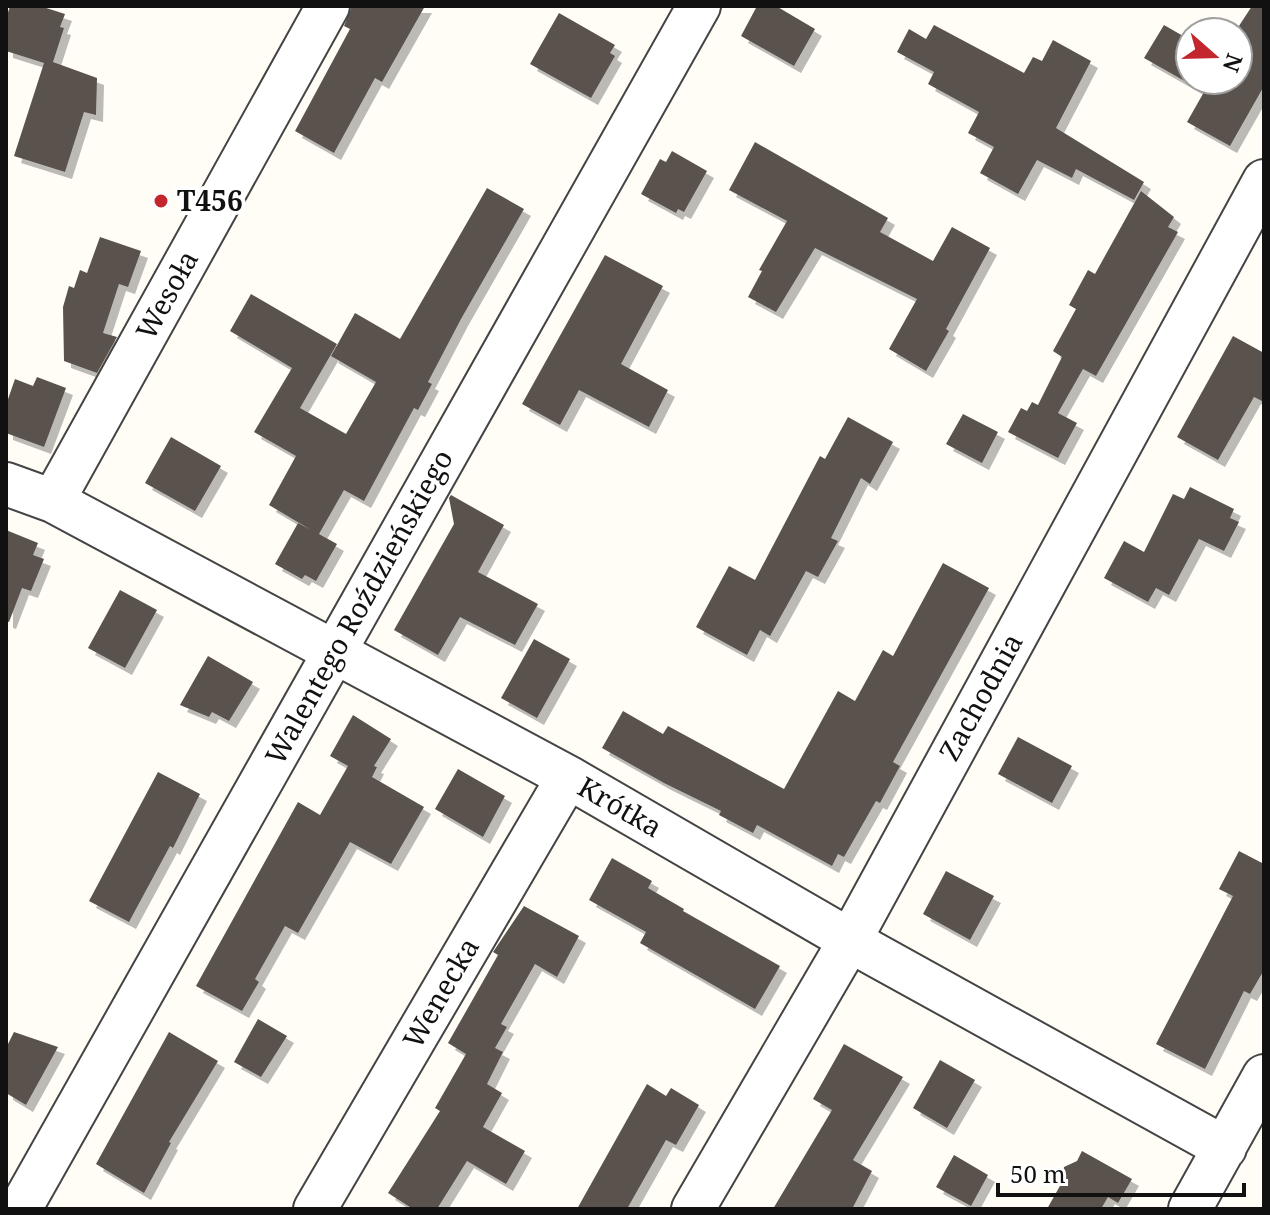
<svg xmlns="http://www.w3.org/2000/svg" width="1270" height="1215" font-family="'Noto Serif',serif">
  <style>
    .building { fill: #5a524d; filter: url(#shadow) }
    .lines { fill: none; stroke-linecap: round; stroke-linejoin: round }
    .minor-casing { stroke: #444; stroke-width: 46 }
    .minor { stroke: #fff; stroke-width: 42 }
    .poi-dot { fill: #c4262e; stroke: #fff; stroke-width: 3 }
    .labels { text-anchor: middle; stroke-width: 8; stroke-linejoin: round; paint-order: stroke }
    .poi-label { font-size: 28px; font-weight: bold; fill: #111; stroke: #fff; text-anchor: start }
    .street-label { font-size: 28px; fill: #111; stroke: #fff }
  </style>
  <defs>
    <filter id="shadow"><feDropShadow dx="7" dy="7" stdDeviation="0" flood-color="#0004"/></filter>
  </defs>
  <rect width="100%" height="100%" fill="#fffdf5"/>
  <path class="building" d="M10,6H40L65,14L60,27L64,28L53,62L97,78L96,115L84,112L65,172L14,156L44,63L6,51V19Z
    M352,6H425L382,82L375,78L334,153L295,131L350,29L344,26Z
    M757,6H776L815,29L794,66L741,36Z
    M1252,6H1264V86L1230,146L1187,122L1204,92L1144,58L1164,25L1190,40V80H1238V32H1235Z
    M559,13L615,45L610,53L615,56L591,98L530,64Z
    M934,25L1024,73L1033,57L1042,61L1053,40L1091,61L1056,128L1144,182L1134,200L1076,169L1072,178L1037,160L1018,194L980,173L994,147L968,133L979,112L928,84L934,72L897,52L909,29L926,39Z
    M755,142L888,218L880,232L933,261L952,227L990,248L946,329L949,331L926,371L889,349L917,299L815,248L776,312L748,297L762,271L759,270L787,221L729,190Z
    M672,151L707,171L684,212L678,209L676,213L641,194L660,159L666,162Z
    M487,188L524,209L461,319L428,382L432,384L418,410L414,408L364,501L344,490L319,534L337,544L316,581L305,575L302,579L275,564L298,523L311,530L269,505L296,456L254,432L292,368L230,331L251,294L337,344L300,408L346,434L376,382L331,356L355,313L400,339Z
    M1141,191L1174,217L1168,227L1178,232L1096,376L1083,369L1058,413L1077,423L1058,458L1008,432L1021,408L1027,411L1032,402L1038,405L1062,357L1053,351L1076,309L1069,305L1088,270L1095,274Z
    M100,237L141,251L128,287L119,284L103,333L117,337L97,373L64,361L63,307L69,286L74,288L80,270L87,273Z
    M605,255L663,286L621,364L668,390L649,427L579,390L560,425L522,404Z
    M1233,336L1264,353V402L1254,397L1218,460L1177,437Z
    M37,377L66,388L44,447L6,433V405L15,379L33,386Z
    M963,414L998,432L982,463L946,444Z
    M848,417L893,442L870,484L861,478L831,538L838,541L818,577L806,571L770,636L760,630L747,655L696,627L729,566L755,580L820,456L825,459Z
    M171,437L221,466L195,511L145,483Z
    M1190,487L1234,509L1230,518L1239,522L1224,551L1199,539L1169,595L1156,588L1148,602L1104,578L1124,541L1144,552L1173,494L1184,499Z
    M451,495L504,525L478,572L538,604L515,645L460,617L438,655L394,630L454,524L449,498Z
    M6,530L38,543L33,555L44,559L31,591L22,588L9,622L6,621Z
    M943,563L989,588L893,762L900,766L880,803L876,801L844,857L838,854L832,866L757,825L753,833L719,815L721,811L664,783L602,748L623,711L663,734L668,726L784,789L838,691L855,701L883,650L893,656Z
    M120,590L157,610L125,668L88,648Z
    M534,639L570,659L537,718L501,698Z
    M208,656L253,682L229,721L212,712L209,717L180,705Z
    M353,715L391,739L374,766L377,767L372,777L424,807L391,864L350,842L298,933L285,926L255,979L259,982L242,1011L196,986L298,802L320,815L348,766L330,756Z
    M1018,737L1072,766L1052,803L998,774Z
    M458,769L505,796L483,837L435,809Z
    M158,772L200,794L173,848L170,846L129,922L89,901Z
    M1239,851L1264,864V970L1250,994L1244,991L1205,1069L1156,1044L1233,896L1219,889Z
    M612,858L652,881L648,888L684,909L683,911L780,966L755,1009L640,943L646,932L589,900Z
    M946,871L994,896L970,940L923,914Z
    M524,906L579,936L557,977L535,964L501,1024L507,1027L495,1048L503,1052L487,1084L502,1093L483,1127L525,1151L506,1184L467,1161L437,1209H413L388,1193L440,1111L435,1108L466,1054L448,1043L498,955L493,952Z
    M258,1019L287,1036L261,1077L234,1062Z
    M14,1032L58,1047L26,1105L6,1093V1048Z
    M169,1032L218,1061L169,1142L171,1143L144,1193L96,1164Z
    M844,1044L903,1077L853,1160L872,1171L852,1209H773L832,1110L813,1099Z
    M940,1060L975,1080L947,1128L913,1108Z
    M647,1084L666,1096L671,1088L699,1105L676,1145L666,1140L627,1209H577Z
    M1082,1151L1132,1179L1118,1203L1108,1197L1101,1209H1047L1061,1184L1064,1167L1077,1161Z
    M954,1155L988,1175L971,1206L936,1187Z"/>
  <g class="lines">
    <defs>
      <path id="minor" d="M6,484L53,501L568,777L872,953L1225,1148
        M53,501L328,6
        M20,1209L699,6
        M315,1209L568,777
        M693,1209L850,940L1264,181
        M1190,1209L1264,1076"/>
    </defs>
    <use href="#minor" class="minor-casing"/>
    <use href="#minor" class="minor"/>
  </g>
  <circle class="poi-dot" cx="161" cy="201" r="8"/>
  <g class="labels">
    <g class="poi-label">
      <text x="177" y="211">T456</text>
    </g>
    <g class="street-label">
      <text transform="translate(167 295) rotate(-61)" y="10">Wesoła</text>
      <text transform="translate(359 607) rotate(-61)" y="10">Walentego Roździeńskiego</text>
      <text transform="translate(981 697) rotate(-61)" y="10">Zachodnia</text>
      <text transform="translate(620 807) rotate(30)" y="10">Krótka</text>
      <text transform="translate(441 993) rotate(-60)" y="10">Wenecka</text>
    </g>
  </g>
  <rect width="1270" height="1215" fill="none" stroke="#111111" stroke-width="16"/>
  <g transform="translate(1214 56) rotate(110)"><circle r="38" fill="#ffffff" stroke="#a0a0a0" stroke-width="2"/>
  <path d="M0-6L14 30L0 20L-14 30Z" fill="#c4262e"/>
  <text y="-12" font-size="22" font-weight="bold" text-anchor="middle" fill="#111111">N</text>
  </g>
  <path d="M998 1183v12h246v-12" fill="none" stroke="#111111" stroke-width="4"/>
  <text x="1010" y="1183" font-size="24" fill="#111111" stroke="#ffffff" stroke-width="6" paint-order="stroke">50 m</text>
</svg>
